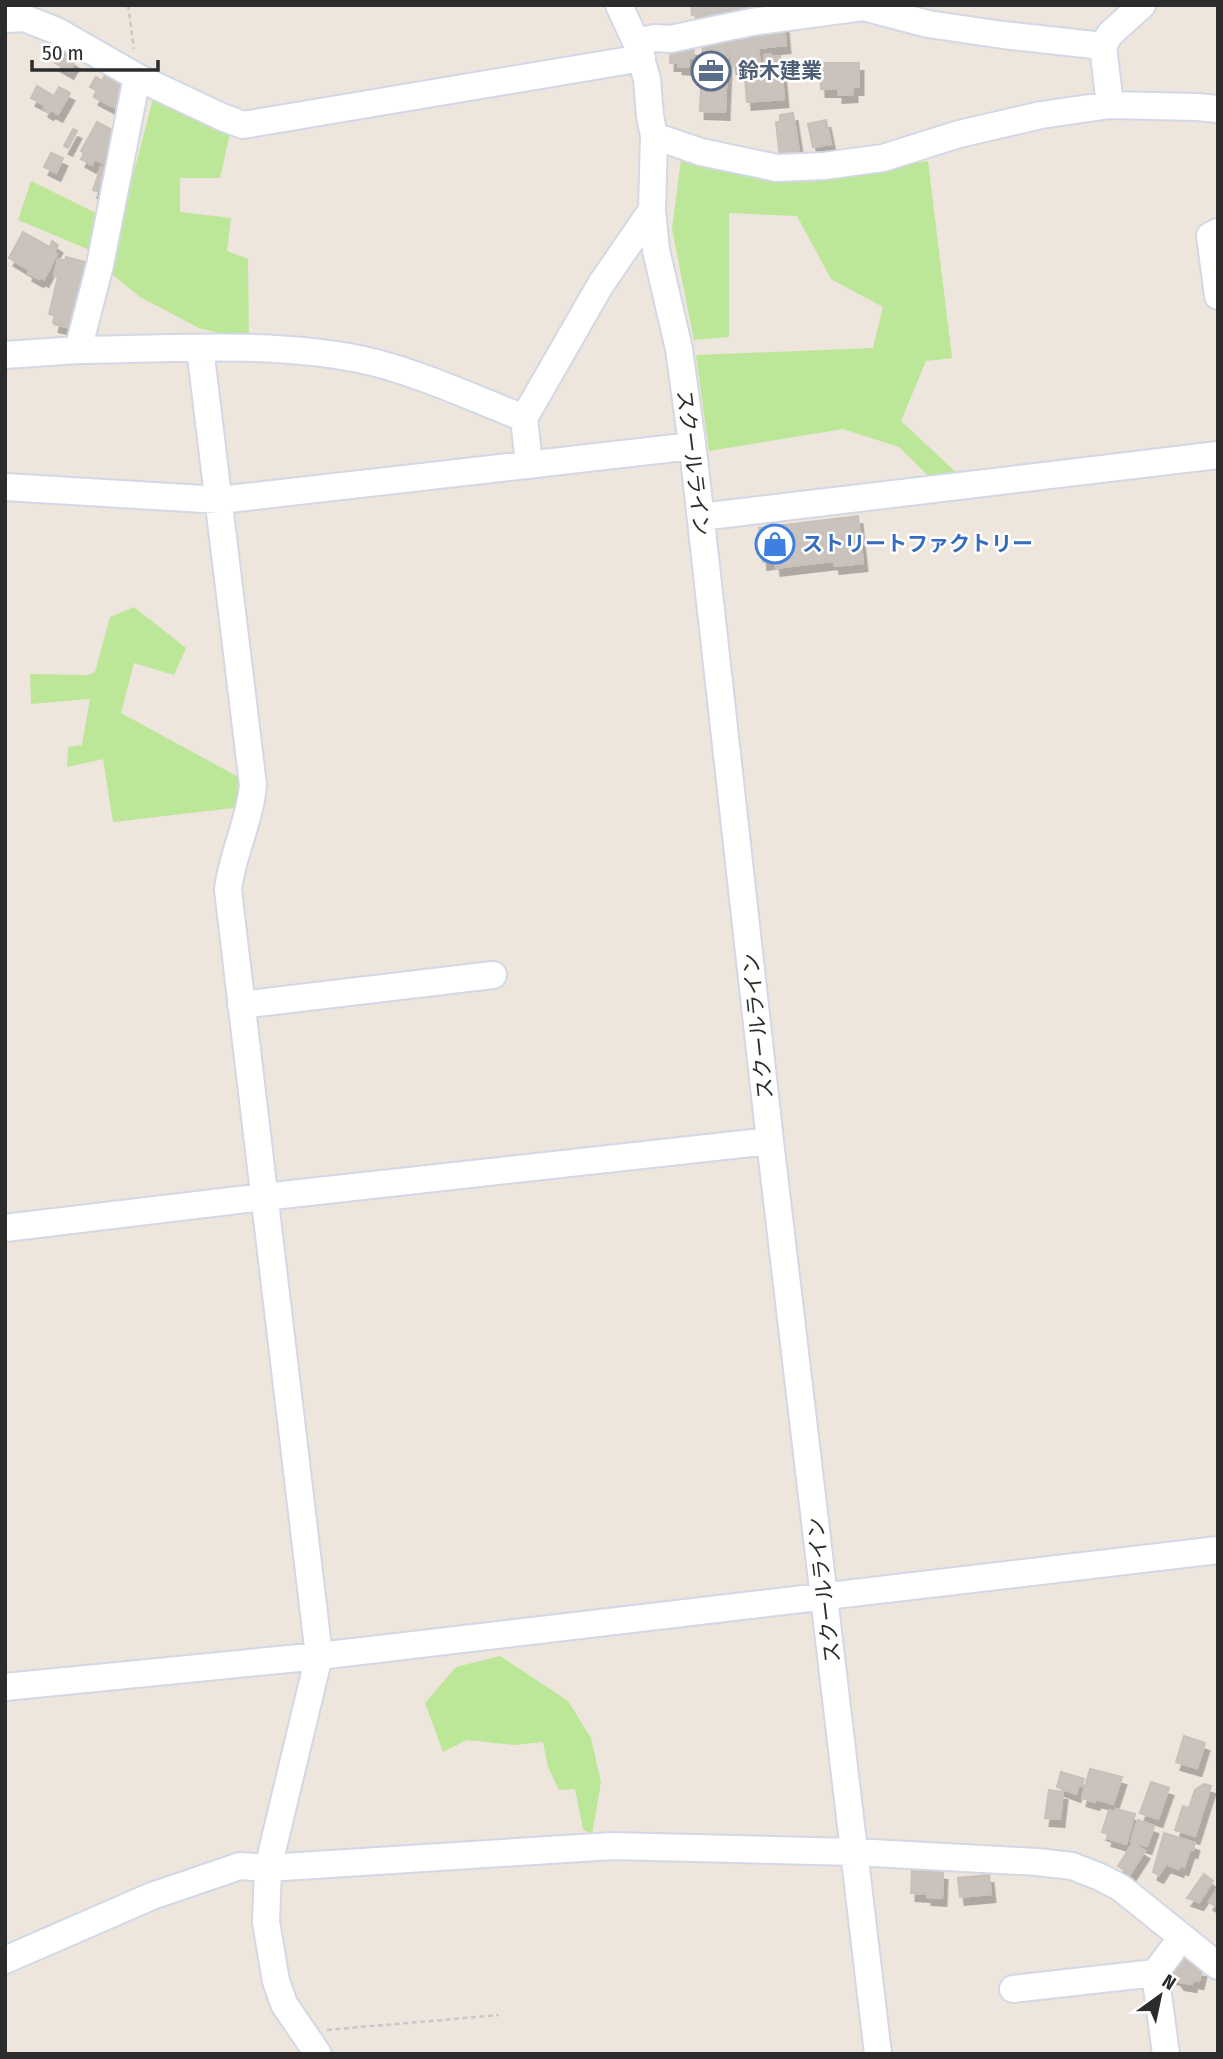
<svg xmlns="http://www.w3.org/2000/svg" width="1223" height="2059" font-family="'Fira Sans Condensed','Noto Sans JP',sans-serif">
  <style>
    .green { fill: #bce698 }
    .building { fill: #c9c2bd; stroke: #c9c0b7; stroke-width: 2; filter: url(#shadow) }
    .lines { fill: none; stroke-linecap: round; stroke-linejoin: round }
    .minor-casing { stroke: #d2d8e5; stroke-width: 30 }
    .path { stroke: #c8c8c8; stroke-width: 2.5; stroke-dasharray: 5 3.5; stroke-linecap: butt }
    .minor { stroke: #fff; stroke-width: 26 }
    .labels { text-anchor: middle; stroke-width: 5; stroke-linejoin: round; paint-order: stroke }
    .service-label { font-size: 21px; font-weight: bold; fill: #4e5e75; stroke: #fff; text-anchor: start }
    .street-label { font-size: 21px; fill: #2c2c2c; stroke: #fff }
    .shop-label { font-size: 21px; font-weight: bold; fill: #366cbe; stroke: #fff; text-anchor: start }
  </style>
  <defs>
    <filter id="shadow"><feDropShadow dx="4.5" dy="8" stdDeviation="0" flood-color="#0004"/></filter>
  </defs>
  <rect width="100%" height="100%" fill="#eee5dd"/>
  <path class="green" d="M154,95L230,133L220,178H180V212L231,218L227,251L248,259L249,341L199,328L140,297L108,271Z
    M681,160L827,178L928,161L952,358L926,361L901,421L962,478L936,483L899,447L843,429L709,451L696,355L873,348L883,307L831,279L797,216L729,213V337L694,340L672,229Z
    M31,181L100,215L92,251L18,220Z
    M134,607L186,648L174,675L134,663L121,713L242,779V807L113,822L103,759L67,767L68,747L82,745L90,699L31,704L30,674L88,675L95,672L110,617Z
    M500,1656L568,1701L591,1738L601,1782L592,1835L583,1829L575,1789L559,1790L548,1767L543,1742L515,1745L467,1740L443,1752L425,1703L456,1667Z"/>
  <path class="building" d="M691,5H783L706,19V17L696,18V14L692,15Z
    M784,24L786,45L758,48L760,63L732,66L728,34Z
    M703,40L728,41L725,112L700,111Z
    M671,45L694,48L693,58H689L688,67L678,66V63H670Z
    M62,52L75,61L69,71L55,63Z
    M771,54V57L780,56L784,99L747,102L745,76H749L748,73L765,72L764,55Z
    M820,63H859V87H853V94L838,95V89H821Z
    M107,71L130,84L117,109L94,97L97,91L90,87L96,77L102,81Z
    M37,86L54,96L59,87L70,93L58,114L51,110L49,112L44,109L45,105L31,98Z
    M793,113L800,158L780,159L776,122H780V115Z
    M826,120L831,144L813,147L808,124Z
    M97,122L118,133L113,158L106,155L103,163L95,159L92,165L81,159L84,153L81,151Z
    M73,129L77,131L68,148L64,146Z
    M51,153L63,158L56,173L44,167Z
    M101,167L114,171L107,194L93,190Z
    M23,232L50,247L52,241L58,245L54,252L57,254L44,279L41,277L39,279L28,273L29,270L9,258Z
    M66,257L89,263L74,329L54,324L56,316L49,314L58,277L54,276L58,259L65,260Z
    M858,516L863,563L835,566L834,561L776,568L775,560L763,562L759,528Z
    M1184,1736L1205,1743L1197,1768L1176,1762Z
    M1090,1769L1122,1777L1113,1804L1096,1799L1095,1802L1082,1798Z
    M1061,1772L1084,1779L1082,1786L1079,1785L1076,1794L1057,1787Z
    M1151,1782L1169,1788L1158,1819L1140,1813Z
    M1204,1784L1211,1786L1195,1836L1175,1830L1183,1806L1189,1808L1195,1790Z
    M1049,1790L1063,1792L1060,1819L1045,1818Z
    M1116,1809L1135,1814L1126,1844L1107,1838L1108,1834L1102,1832L1109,1810L1115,1812Z
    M1138,1820L1154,1826L1147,1846L1131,1841Z
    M1164,1833L1195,1843L1193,1850L1190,1849L1184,1867L1179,1866V1869L1166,1864L1159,1875L1153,1872Z
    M1133,1843L1145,1851L1130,1874L1118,1866Z
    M912,1870L943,1872L942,1898L927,1897V1894L911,1893Z
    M1204,1874L1213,1881L1199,1902L1187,1898Z
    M989,1875L991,1894L960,1897L958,1878Z
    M1218,1887V1908L1209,1902Z
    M1174,1957L1188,1960L1187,1962L1196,1964L1195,1968L1202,1969L1199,1981L1193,1980L1192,1984L1180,1982L1176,1977L1167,1975Z"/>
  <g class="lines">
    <defs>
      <path id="minor" d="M619,5L636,42L647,79L650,116L654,136L652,210L656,250L679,349L694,458L770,1141L878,2054
        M5,19L24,18L57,31L137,77L222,117L243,125L642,58
        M636,42L655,38L670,39L752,22L863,7L928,24L1003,35L1103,46
        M1110,105L1103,46L1110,34L1142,5
        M654,136L701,152L777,168L824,166L883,158L959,134L1041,115L1110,105L1197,107L1218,109
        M1218,232L1210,236L1218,296
        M200,348L253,785C250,821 232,854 228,890L319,1656L268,1868L266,1922L276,1981L284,2004L318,2054
        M78,350C171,349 268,341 359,359C416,371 470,397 524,418
        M5,355L78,350L100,265L137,77
        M529,465L524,418L601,284L652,210
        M5,487L220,500L692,446
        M701,517L1218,455
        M241,1005L493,975
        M5,1228L264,1197L770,1141
        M5,1687L319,1656L1218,1550
        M5,1960L152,1896L240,1866L268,1868L612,1846L855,1852L1037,1862L1072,1866L1100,1877L1121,1888L1218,1966
        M1013,1989L1155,1973
        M1166,2054L1155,1973L1182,1937"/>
    </defs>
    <use href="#minor" class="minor-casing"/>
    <path class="path" d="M128,5L134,49
      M327,2030L499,2015"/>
    <use href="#minor" class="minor"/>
  </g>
  <defs>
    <symbol id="office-ring" viewBox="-11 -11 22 22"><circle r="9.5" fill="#fff" stroke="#5c6f8a" stroke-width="1.5"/><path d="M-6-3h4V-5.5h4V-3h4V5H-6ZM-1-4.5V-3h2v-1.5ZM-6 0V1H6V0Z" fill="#5c6f8a"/></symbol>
    <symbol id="shop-ring" viewBox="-11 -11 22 22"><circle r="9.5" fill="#fff" stroke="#3f7fe0" stroke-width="1.5"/><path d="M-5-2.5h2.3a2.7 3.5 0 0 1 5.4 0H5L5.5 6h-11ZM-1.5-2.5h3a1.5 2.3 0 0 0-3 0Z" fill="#3f7fe0"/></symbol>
  </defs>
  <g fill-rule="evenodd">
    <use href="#office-ring" x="689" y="49" width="44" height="44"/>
    <use href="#shop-ring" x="753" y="522" width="44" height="44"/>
  </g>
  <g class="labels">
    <g class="service-label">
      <text x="738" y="78">鈴木建業</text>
    </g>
    <g class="street-label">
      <text transform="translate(693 463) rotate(83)" y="7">スクールライン</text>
      <text transform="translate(758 1026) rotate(-96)" y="7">スクールライン</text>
      <text transform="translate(824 1590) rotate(-97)" y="7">スクールライン</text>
    </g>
    <g class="shop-label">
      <text x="802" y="551">ストリートファクトリー</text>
    </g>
  </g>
  <rect width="1223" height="2059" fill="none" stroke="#2c2c2c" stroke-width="14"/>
  <g transform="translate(1160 1996) rotate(33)" stroke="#ffffff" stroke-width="5" paint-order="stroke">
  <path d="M0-5L12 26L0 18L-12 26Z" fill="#2c2c2c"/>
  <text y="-10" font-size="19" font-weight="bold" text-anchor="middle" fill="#2c2c2c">N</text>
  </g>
  <path d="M32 60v10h126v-10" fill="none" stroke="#2c2c2c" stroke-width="3.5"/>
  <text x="42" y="60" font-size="21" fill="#2c2c2c" stroke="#ffffff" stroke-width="5" paint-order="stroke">50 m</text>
</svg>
